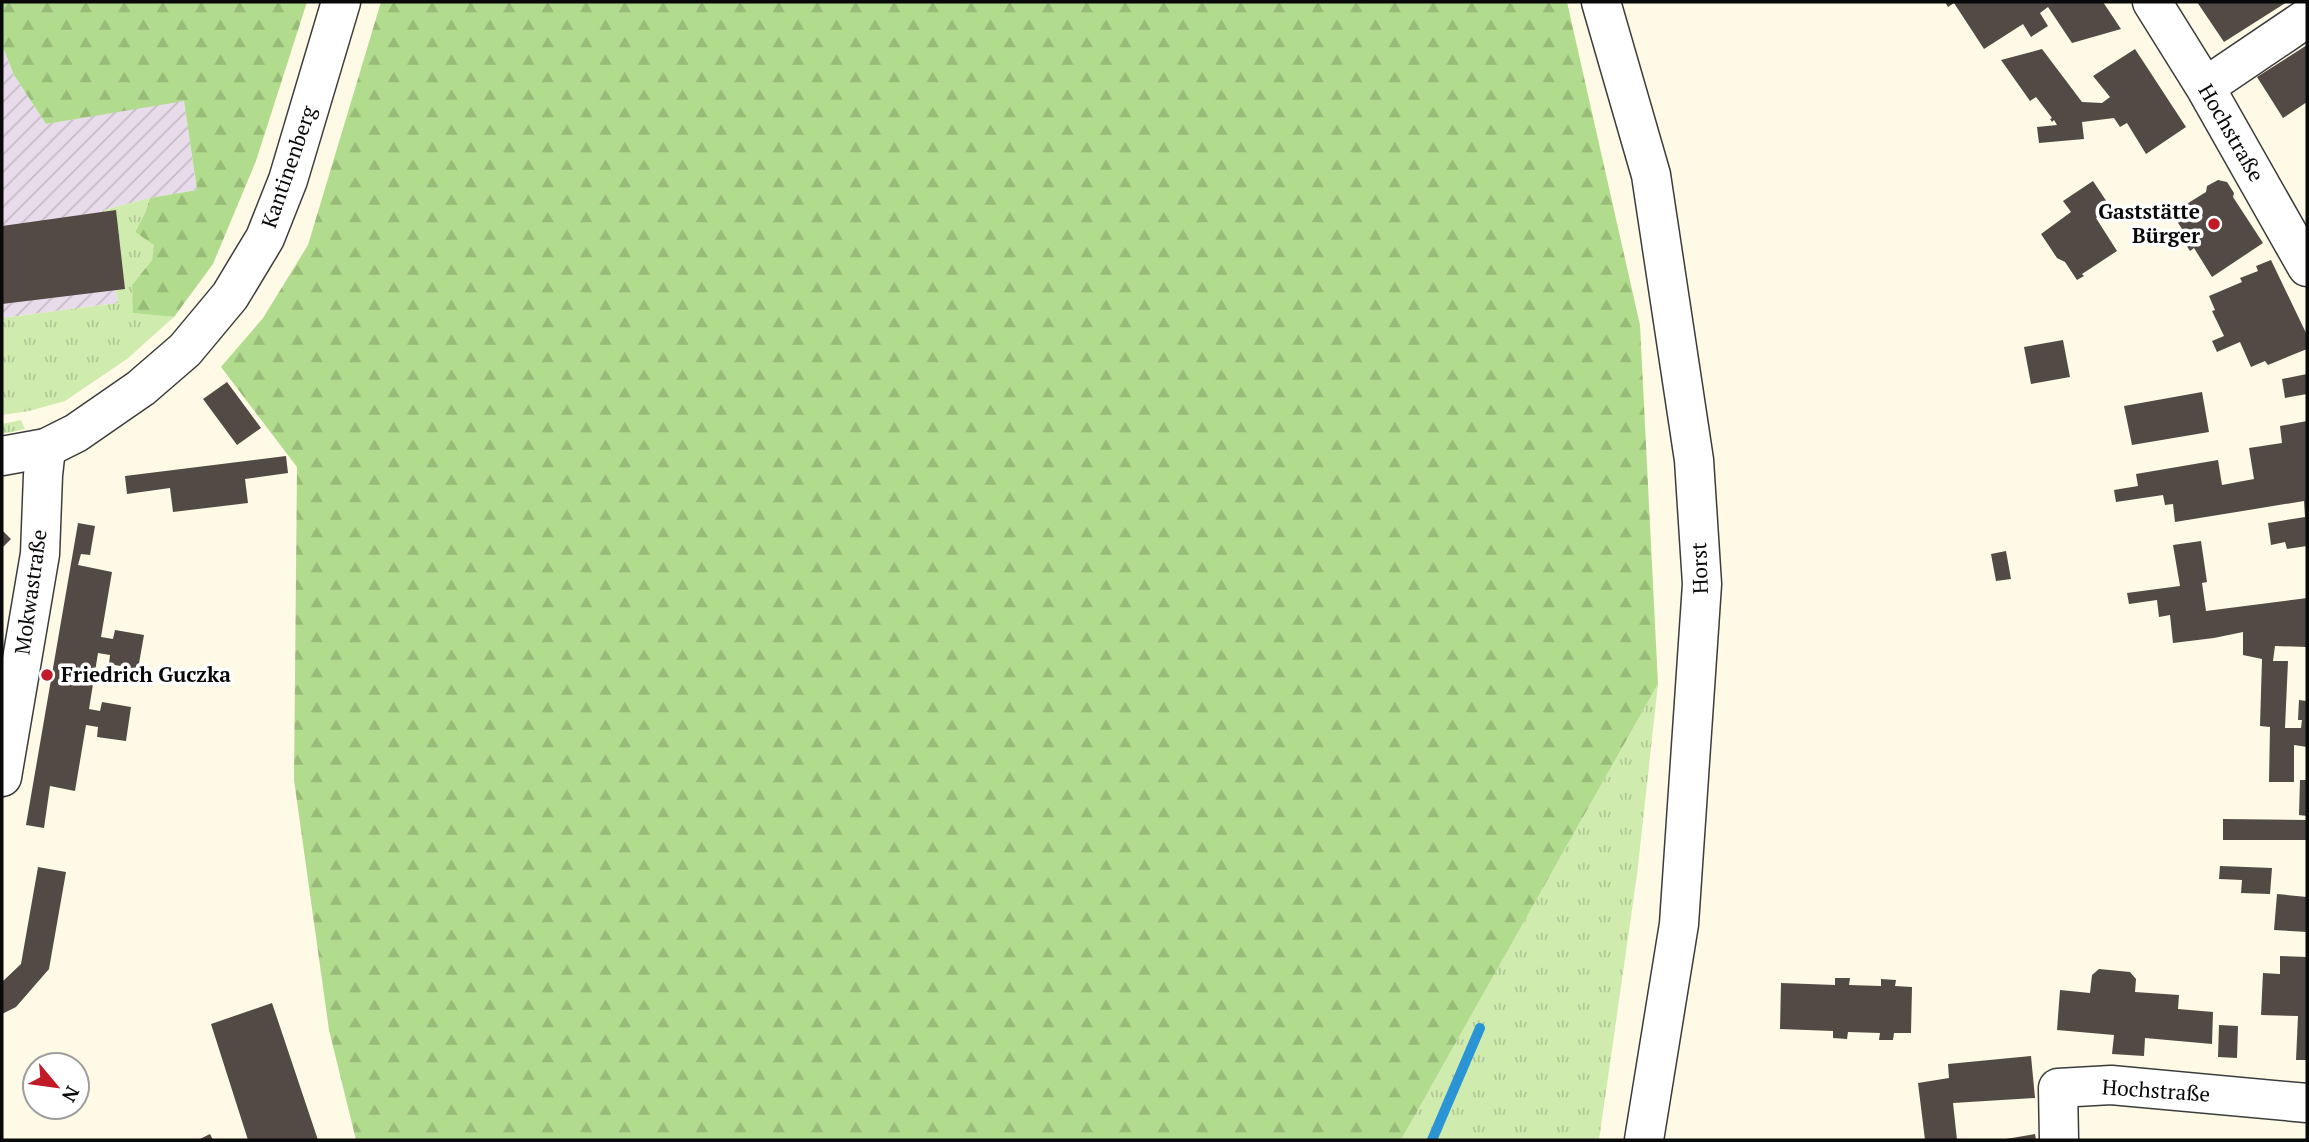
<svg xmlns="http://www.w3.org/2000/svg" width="2309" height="1142" font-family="'PT Serif',serif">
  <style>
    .industrial { fill: url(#industrial-furrows) }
    .grass { fill: url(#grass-tufts) }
    .forest { fill: url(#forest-firs) }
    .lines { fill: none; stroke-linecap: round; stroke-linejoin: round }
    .stream { stroke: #2a94d5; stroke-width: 10 }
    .building { fill: #534a45 }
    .minor-casing { stroke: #3c3c3c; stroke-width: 41 }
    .tertiary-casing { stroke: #3c3c3c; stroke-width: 41 }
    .minor { stroke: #fff; stroke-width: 38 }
    .tertiary { stroke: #fff; stroke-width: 38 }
    .poi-dot { fill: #c01b26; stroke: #fff; stroke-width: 2.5 }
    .labels { text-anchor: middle; stroke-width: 7; stroke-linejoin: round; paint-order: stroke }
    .street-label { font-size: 21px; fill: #090909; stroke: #fff }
    .poi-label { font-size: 21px; font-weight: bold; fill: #090909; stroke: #fff; text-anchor: end }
  </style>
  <defs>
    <pattern id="industrial-furrows" width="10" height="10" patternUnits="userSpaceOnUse" patternTransform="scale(1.75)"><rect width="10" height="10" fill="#e8dcea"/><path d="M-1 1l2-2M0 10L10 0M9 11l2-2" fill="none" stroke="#c6bbc7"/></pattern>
    <pattern id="grass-tufts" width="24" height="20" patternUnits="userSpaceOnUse" patternTransform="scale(1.75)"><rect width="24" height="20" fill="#cfebae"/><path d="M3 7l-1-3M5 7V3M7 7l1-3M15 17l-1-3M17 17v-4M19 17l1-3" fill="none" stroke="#b0c894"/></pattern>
    <pattern id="forest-firs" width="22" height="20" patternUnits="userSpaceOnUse" patternTransform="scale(1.75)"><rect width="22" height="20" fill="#b2dc8d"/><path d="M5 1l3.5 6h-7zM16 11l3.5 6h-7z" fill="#98bb78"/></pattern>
  </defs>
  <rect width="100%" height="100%" fill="#fffae6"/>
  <path class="industrial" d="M2,45L14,75L46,124L184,100L197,190L150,198L104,210L118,303L2,318Z"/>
  <path class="grass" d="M150,198L145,213L135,232L155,245L152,260L132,285L134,313L174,317L127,359L65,401L29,411L2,415V318L118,303L104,210Z
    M21,420L25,429L2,434V424Z
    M1658,684L1637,875L1599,1140H1401Z"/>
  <path class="forest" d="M2,2H307L256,161L213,264L174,317L133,313L132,285L152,260L154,245L135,232L145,213L150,198L197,190L184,101L46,124L14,75L2,45Z
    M381,2H1567L1640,325L1658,684L1401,1140H356L329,1030L294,780L297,467L221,367L263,318L308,245Z"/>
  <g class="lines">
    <path class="stream" d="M1432,1140L1480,1028"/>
  </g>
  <path class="building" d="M1945,2H2103L2121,29L2072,43L2048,7L2040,13L2048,26L2031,37L2023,24L1984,49L1954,3L1948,7Z
    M2197,2H2287L2224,42Z
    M2307,45V102L2283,118L2257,77Z
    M2042,49L2082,102L2102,103L2110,97L2093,76L2135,49L2186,127L2146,154L2127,123L2120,127L2114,118L2082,122L2084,139L2039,143L2037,127L2057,125L2054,120L2052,122L2050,119L2052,118L2036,97L2030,101L2001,60Z
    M2218,180L2227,182L2234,193L2233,197L2263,243L2212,277L2194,248L2190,251L2181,237L2185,234L2172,213L2206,192L2207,186Z
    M2093,181L2111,208L2096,218L2117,251L2082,274L2084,276L2077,280L2065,262L2057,258L2041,234L2071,212L2063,201Z
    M116,210L125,289L2,304V226Z
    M2271,260L2307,335V349L2268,365L2265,361L2251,367L2240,342L2217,352L2212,341L2224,336L2212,311L2215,310L2209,296L2242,282L2240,278L2258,271L2256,266Z
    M2063,340L2070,377L2031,384L2024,347Z
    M2307,374V394L2285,398L2282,379Z
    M227,382L261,428L237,445L203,399Z
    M2202,392L2209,432L2132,445L2124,406Z
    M2307,421V546L2287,549L2285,542L2271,545L2268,523L2305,517L2304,501L2175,522L2173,504L2165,505L2163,495L2116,502L2114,490L2138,486L2136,474L2218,460L2222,485L2254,479L2249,448L2282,443L2280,426Z
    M286,456L288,473L245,479L248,503L173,512L170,488L127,494L125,476Z
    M78,523L95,526L90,555L81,554L78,565L112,572L101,637L113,639L115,630L144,635L138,669L109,664L110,655L98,653L89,709L100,711L102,702L131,707L126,741L97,737L98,727L86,725L75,791L50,786L44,828L26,825Z
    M2,530L11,539L2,548Z
    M2201,541L2207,582L2202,583L2206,611L2307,598V647L2275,646L2273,661H2288L2285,728H2301L2302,720H2298L2299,700L2307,701V747L2294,745V782H2269L2270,727L2260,726L2262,659L2243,655V632L2214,638L2173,643L2170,615L2159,617L2157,600L2129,604L2127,593L2180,586L2173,545Z
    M2006,551L2011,579L1996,581L1991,554Z
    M2300,780H2307V816L2299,815Z
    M2223,819L2307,820V840H2223Z
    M2220,866L2272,868L2270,894L2241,893L2242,880L2219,879Z
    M38,867L66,872L49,969L16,1007L2,1014V982L21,964Z
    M2277,894L2307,897V932L2274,930Z
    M2280,956L2307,957V1060H2296L2298,1016L2261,1015L2263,973L2280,974Z
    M2099,969L2130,972L2136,979L2135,992L2179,995L2178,1009L2213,1012L2212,1044L2145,1038L2144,1056L2112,1054L2114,1035L2057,1030L2060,990L2090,993L2092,975Z
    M1835,978H1850L1849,985L1881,986V979L1896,980L1895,986L1912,987L1911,1033H1894L1893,1040H1879L1880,1033L1848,1032L1847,1039L1833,1038V1031L1780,1029L1781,983L1835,985Z
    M272,1003L318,1140H248L211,1024Z
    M2219,1025L2238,1026L2237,1058L2218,1057Z
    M2031,1056L2035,1098L1953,1103L1957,1140H1925L1918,1083L1949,1078L1948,1064Z
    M210,1134L213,1140H198Z
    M2035,1134L2036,1140H2006V1139Z"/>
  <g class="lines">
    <defs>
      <path id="minor" d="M2152,2L2205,87L2307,267
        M2205,87L2307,18
        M2,777L40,554L43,475L46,448
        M2059,1140L2058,1088L2111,1085L2307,1103"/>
      <path id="tertiary" d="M1601,2L1651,175L1694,460L1702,584L1679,924L1644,1140
        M2,456L46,448L76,433L141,388L185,350L230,296L265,238L288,180L341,2"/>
    </defs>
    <use href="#minor" class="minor-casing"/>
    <use href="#tertiary" class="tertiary-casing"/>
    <use href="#minor" class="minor"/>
    <use href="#tertiary" class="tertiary"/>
  </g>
  <g class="poi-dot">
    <circle cx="2214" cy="224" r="7"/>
    <circle cx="47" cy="675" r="7"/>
  </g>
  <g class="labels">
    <g class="street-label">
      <text transform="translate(2231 133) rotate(60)" y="7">Hochstraße</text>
      <text transform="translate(289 167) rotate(-71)" y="7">Kantinenberg</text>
      <text transform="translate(1700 568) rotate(-92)" y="7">Horst</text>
      <text transform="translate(31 592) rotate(-82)" y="7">Mokwastraße</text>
      <text transform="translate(2156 1091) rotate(4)" y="7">Hochstraße</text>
    </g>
    <g class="poi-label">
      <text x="2200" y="219">Gaststätte<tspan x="2200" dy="24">Bürger</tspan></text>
      <text x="61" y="682" text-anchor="start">Friedrich Guczka</text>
    </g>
  </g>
  <rect width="2309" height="1142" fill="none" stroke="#090909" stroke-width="7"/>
  <g transform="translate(56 1086) rotate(119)"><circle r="33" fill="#ffffff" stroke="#9d9d9d" stroke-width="2"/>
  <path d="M0-5L12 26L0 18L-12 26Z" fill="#c01b26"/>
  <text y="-10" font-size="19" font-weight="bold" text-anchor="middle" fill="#090909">N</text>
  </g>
</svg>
